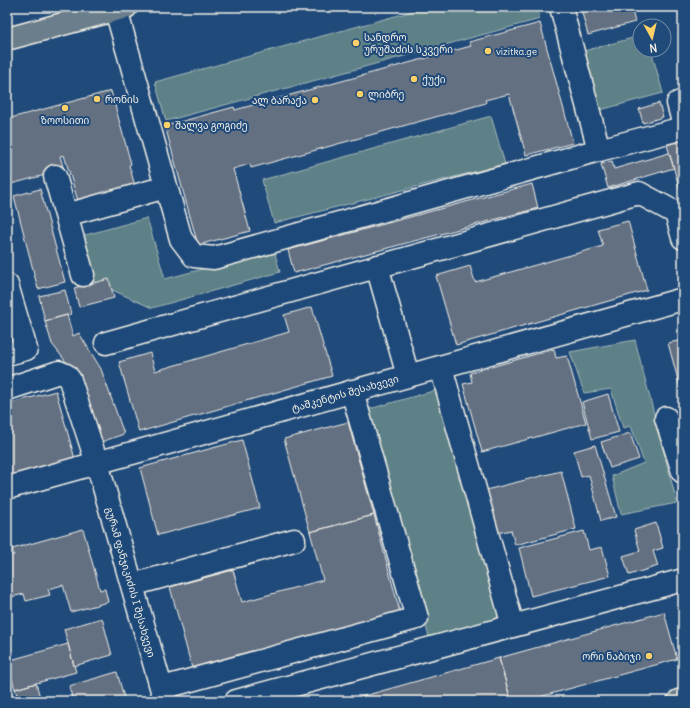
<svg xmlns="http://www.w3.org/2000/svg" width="690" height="708" font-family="Delius,'Noto Sans Georgian',sans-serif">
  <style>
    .green { fill: #5d8187; stroke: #a8b9b8 }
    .building { fill: #636f82; stroke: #f4f1e8 }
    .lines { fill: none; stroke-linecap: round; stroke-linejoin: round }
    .minor-casing { stroke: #f4f1e8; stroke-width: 25 }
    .major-casing { stroke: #f4f1e8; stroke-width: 25 }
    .minor { stroke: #1f4a7a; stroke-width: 22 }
    .major { stroke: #6b7e8b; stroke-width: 22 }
    .poi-dot { fill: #ffd166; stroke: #1f4a7a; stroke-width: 1.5 }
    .labels { text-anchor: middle; stroke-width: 4; stroke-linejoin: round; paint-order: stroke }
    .poi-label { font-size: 10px; fill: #f4f1e8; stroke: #1f4a7a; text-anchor: start }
    .street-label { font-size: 10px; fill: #f4f1e8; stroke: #1f4a7a }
  </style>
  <rect width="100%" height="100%" fill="#1f4a7a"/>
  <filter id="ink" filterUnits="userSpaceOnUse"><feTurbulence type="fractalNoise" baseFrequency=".025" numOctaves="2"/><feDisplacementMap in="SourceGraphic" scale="8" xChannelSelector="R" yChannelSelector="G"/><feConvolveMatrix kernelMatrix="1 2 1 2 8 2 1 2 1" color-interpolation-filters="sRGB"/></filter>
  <g filter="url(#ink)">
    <path class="green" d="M428,7H537L540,19L166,121L155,82Z
      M640,36V50H651L663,93L578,116L562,57Z
      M491,116L505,164L274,223L262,180Z
      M147,218L165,279L274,250L280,272L152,308L86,278L75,238Z
      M635,340L677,503L621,514L612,476L644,463L631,426L623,428L611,389L584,393L570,352Z
      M440,389L503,617L429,637L366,410Z"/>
    <path class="building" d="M573,7H631L635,22L588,35L581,9L574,11Z
      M540,23L573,143L526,155L509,94L485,100L486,103L251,168L250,164L233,169L250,231L198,245L165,126L234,107L235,110L471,46L469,42Z
      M111,91L131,164L129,165L135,186L78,201L64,155L60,156L64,170L11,184L7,173V119Z
      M659,103L663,117L643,123L639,109Z
      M683,140V189L680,190L667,145Z
      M669,153L674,168L608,188L601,164L612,161L614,169Z
      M532,184L538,208L294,273L288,250Z
      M40,189L65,282L38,289L14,196Z
      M628,221L647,290L456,345L436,276L470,266L475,282L603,246L598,229Z
      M109,279L114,298L79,307L74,288Z
      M65,290L71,314L45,321L39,296Z
      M312,307L332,376L139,432L119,362L150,353L155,371L289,332L284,315Z
      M67,315L73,336L79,333L101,369L124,434L101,442L78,377L52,344L45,321Z
      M683,340V398L668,343Z
      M554,349L556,358L567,356L586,423L482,452L463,384L472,382L470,373Z
      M56,391L75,459L7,478V404Z
      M608,394L619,432L592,439L582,402Z
      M348,422L374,515L310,532L284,439Z
      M630,433L639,459L610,468L601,442Z
      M242,440L260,508L158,535L140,468Z
      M595,445L616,517L601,521L589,475L581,477L574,451Z
      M561,471L576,529L515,545L511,530L497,533L486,490Z
      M374,515L401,616L193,672L170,587L233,570L242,602L323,580L310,532Z
      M656,523L663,548L653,551L658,566L629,575L623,556L640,551L634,530Z
      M83,529L100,590L105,589L108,602L71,612L63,585L48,589L50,595L26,601L24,594L7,598V556L14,555L12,549Z
      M584,531L589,550L602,547L610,576L531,596L519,548Z
      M664,612L677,659L525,701H511L499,658Z
      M102,618L112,655L74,666L64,629Z
      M68,644L76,672L15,689L7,661Z
      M499,658L511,701H346Z
      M117,672L125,701H73L69,686Z
      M36,683L41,701H19L15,689Z"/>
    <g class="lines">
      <defs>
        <path id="minor" d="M116,10L181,239L194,256L214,258L599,150L561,7
          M683,101L678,103L683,122
          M599,150L683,128
          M55,176L83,275
          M66,215L166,187
          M377,266L408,376
          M7,285L26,349L7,354
          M106,343L639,193L676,213L683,238
          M441,367L513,626
          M7,389L59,372L66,375L70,380L97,463L165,701
          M666,418L683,472
          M7,488L683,299
          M132,585L294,540
          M162,688L417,618L352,391
          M236,701L683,580"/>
        <path id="major" d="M7,39L126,7
          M679,701L683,700"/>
      </defs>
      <use href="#minor" class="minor-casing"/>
      <use href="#major" class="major-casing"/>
      <use href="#minor" class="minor"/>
      <use href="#major" class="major"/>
    </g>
  </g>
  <g class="poi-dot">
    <circle cx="356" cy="43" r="4"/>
    <circle cx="488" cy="51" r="4"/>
    <circle cx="414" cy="79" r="4"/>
    <circle cx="360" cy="94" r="4"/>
    <circle cx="97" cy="99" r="4"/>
    <circle cx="315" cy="100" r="4"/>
    <circle cx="65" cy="108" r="4"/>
    <circle cx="167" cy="125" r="4"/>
    <circle cx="649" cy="656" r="4"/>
  </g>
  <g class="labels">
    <g class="poi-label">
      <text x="364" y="41">სანდრო<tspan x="364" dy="12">ურუშაძის სკვერი</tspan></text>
      <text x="496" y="55">vizitka.ge</text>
      <text x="422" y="83">ქუქი</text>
      <text x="368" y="98">ლიბრე</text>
      <text x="105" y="103">რონის</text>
      <text x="307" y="104" text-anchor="end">ალ ბარაქა</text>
      <text x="65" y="124" text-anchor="middle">ზოოსითი</text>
      <text x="175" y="129">შალვა გოგიძე</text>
      <text x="641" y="660" text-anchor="end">ორი ნაბიჯი</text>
    </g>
    <g class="street-label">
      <text transform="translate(345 393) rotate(-16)" y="4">ტაშკენტის შესახვევი</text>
      <text transform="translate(131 582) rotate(74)" y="4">გურამ ფანჯიკიძის I შესახვევი</text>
    </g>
  </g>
  <rect width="690" height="708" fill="none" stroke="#1f4a7a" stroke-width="24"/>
  <rect x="12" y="12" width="666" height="684" fill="none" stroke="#f4f1e8" stroke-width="1.5" filter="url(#ink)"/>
  <g transform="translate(652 38) rotate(172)"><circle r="19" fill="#1f4a7a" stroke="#748da6"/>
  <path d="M0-3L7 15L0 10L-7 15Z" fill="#ffd166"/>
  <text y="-6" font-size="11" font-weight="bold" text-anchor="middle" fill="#f4f1e8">N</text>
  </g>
</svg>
